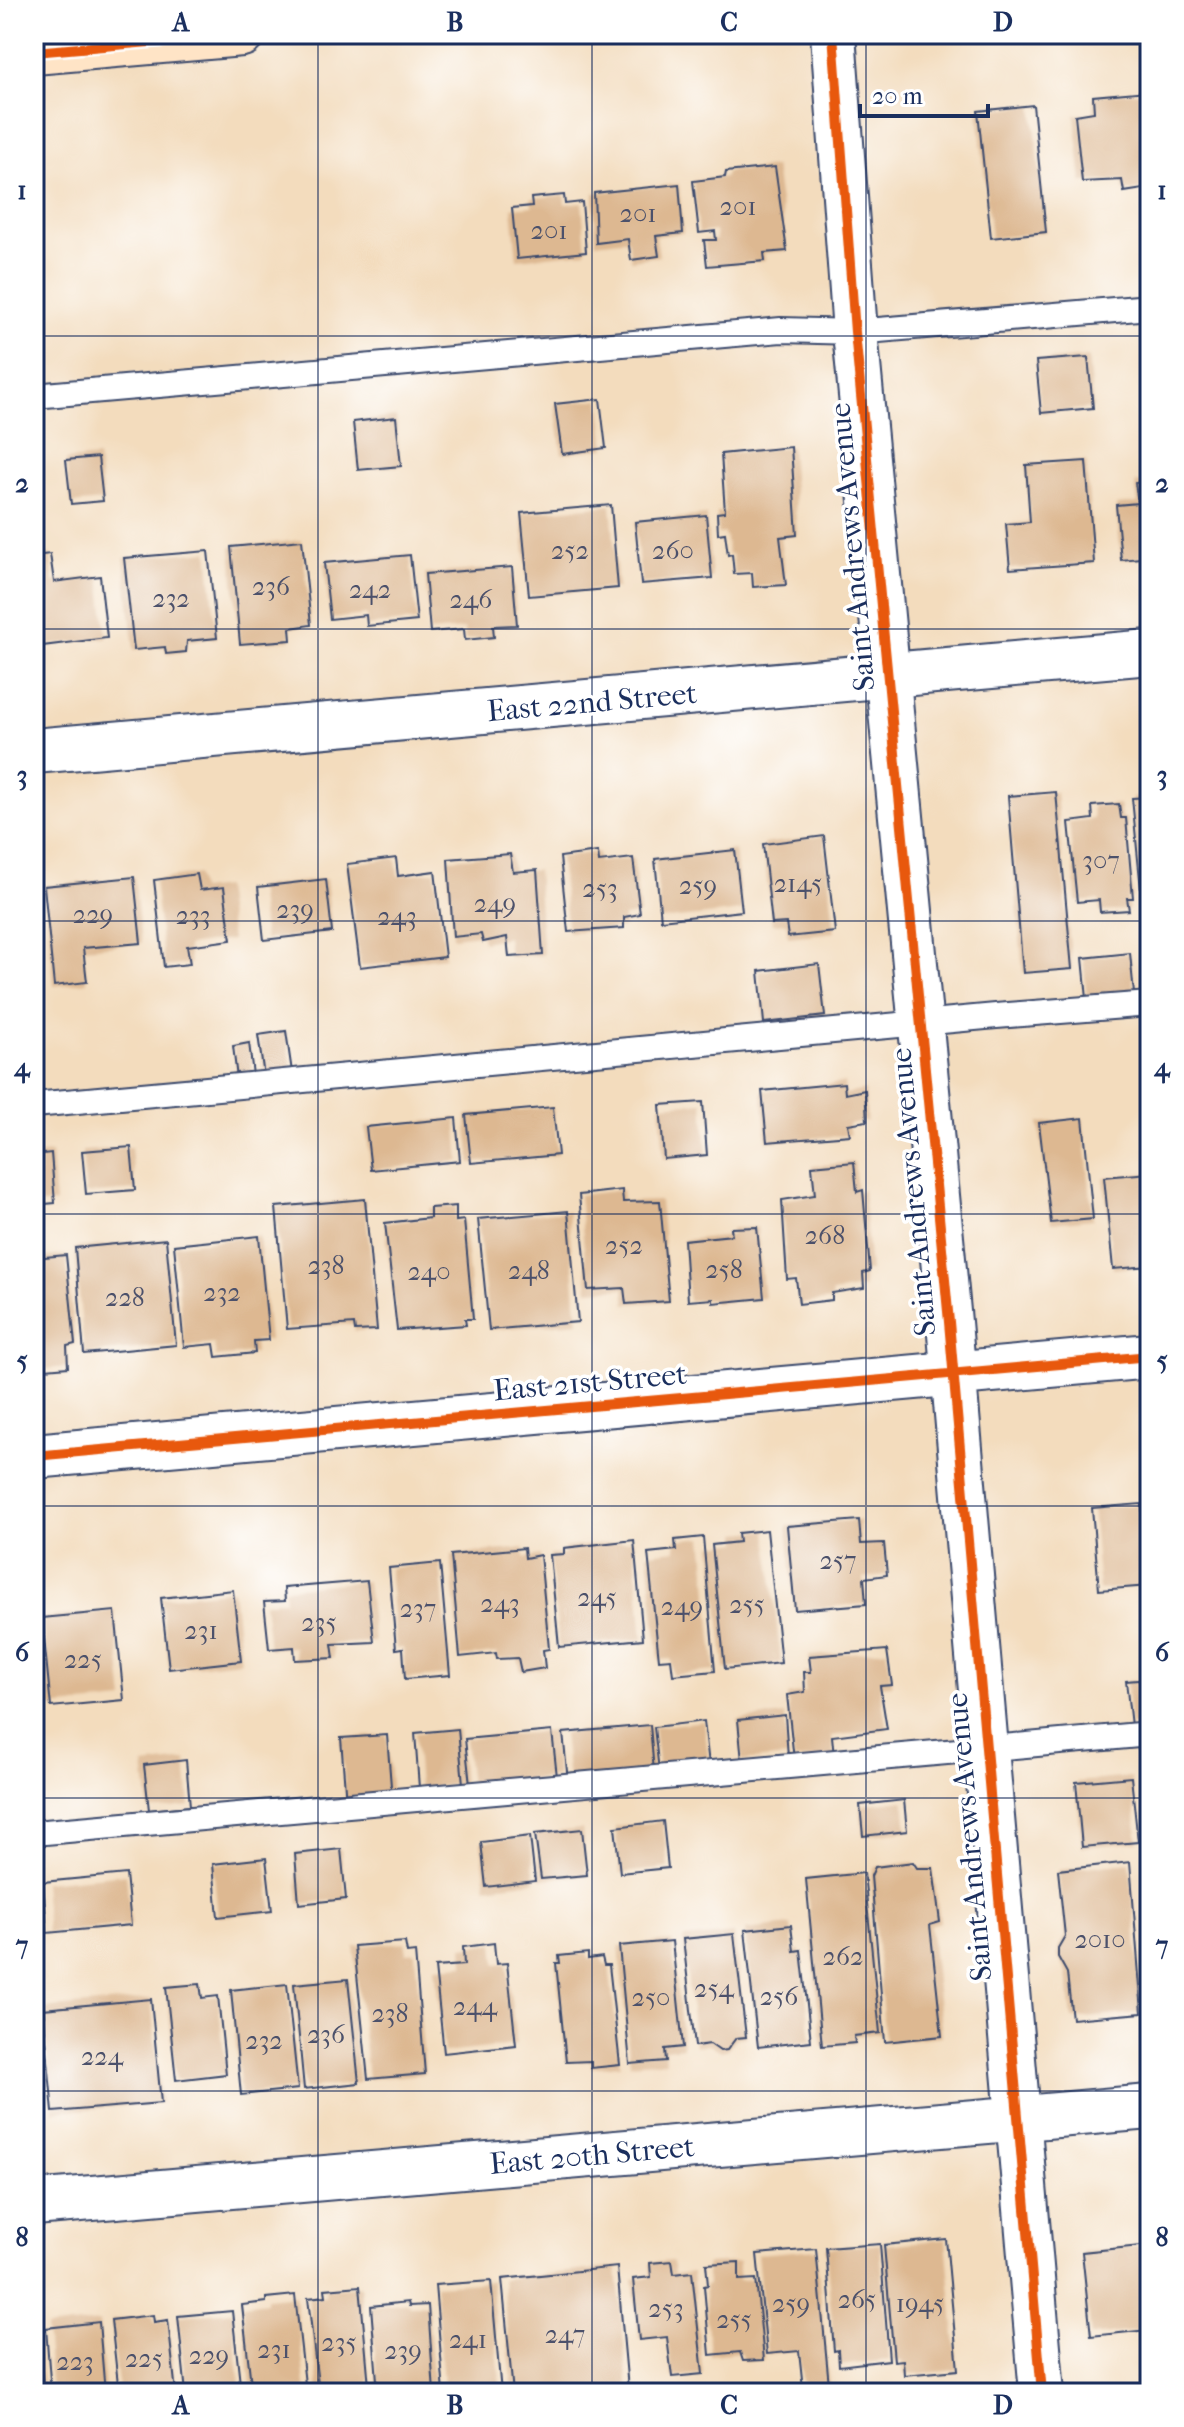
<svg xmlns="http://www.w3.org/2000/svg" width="1184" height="2427" font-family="'IM FELL French Canon',serif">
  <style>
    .building { fill: #ddb891 }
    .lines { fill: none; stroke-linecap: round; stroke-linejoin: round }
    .lane-casing { stroke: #3b496c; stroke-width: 28 }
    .street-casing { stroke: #3b496c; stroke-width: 48 }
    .secondary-casing { stroke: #3b496c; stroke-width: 48 }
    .lane { stroke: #fff; stroke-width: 24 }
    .street { stroke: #fff; stroke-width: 44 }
    .secondary { stroke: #ffe4c6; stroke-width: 44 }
    .cycleway-casing { stroke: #fff; stroke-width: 15 }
    .cycleway { stroke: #e8590c; stroke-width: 10 }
    .grid { fill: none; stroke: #1b2f5e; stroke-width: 2; stroke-opacity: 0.55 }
    .labels { text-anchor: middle; stroke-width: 7; stroke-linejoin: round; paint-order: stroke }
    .number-label { font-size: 26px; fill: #4c516b }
    .street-label { font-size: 30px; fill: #1b2f5e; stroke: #fff }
    .neatline { fill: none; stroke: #1b2f5e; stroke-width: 3 }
    .grid-label { font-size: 26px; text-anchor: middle; font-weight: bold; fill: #1b2f5e }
  </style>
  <rect width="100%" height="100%" fill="#fff"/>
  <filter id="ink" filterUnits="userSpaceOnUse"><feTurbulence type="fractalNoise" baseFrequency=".0125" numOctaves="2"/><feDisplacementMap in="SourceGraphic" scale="16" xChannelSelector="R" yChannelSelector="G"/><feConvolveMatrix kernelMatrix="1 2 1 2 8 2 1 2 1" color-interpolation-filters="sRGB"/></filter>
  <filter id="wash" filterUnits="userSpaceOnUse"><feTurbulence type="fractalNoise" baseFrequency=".006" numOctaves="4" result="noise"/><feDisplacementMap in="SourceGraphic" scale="32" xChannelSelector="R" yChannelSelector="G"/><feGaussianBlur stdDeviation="1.8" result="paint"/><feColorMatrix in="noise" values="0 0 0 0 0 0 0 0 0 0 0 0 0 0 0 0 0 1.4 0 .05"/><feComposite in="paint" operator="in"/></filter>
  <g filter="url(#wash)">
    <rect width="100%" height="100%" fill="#f3dcbd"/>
    <g id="blocks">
      <path class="building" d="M1147,91L1150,111V188L1124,192L1122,180L1082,182L1075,115L1094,112L1093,96Z
        M1033,105L1046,232L991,238L978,111Z
        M775,167L787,251L764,253L765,261L707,266L704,240H716L715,231L699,233L693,181L725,177L726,172Z
        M679,184L683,233L656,236L659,256L631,260L628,239L596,243L594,193Z
        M564,195L565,204L582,202L586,252L517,259L512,208L532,206L531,198Z
        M1088,357L1093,408L1041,413L1036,361Z
        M600,399L606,448L562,454L555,404Z
        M396,417L401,466L358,470L353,422Z
        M791,447L797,535L780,537L786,585L753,587L752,573L734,574L732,554L728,555L725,533L718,534L717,513L725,512L721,454Z
        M98,457L103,501L71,504L66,460Z
        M1086,461L1094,563L1010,569L1006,524L1030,522L1026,465Z
        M1150,481V557L1121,560L1116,505L1138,503L1135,483Z
        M611,505L618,588L529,596L521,513Z
        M706,515L712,578L641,584L635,522Z
        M302,540L311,625L290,628L291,640L240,644L231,547Z
        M208,551L217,638L187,641L186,652L166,654L165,647L134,650L124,558Z
        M50,554L54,582L100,576L107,638L34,647V556Z
        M410,555L417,621L367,626L366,615L330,619L324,563Z
        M512,567L517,625L493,626L494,637L465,640L464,629L430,632L425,574Z
        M1056,792L1072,969L1023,973L1008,796Z
        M1150,797V889L1141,890L1132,798Z
        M1119,804L1121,818H1126L1133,898H1127L1129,910L1100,912L1099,900L1077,902L1069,822L1093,819L1092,806Z
        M824,836L835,932L788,937L786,923L772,924L763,844Z
        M735,850L742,911L661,920L655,859Z
        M598,852L599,862L633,858L640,914L624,917V928L568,932L560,857Z
        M510,854L513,872L537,870L543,955L509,957L507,937L483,942L481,934L453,937L448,859Z
        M396,858L398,876L435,871L445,957L360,967L347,864Z
        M197,874L200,890L224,887L231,940L187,946L190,964L164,967L154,880Z
        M134,877L141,943L83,948L87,982L54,986L44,886Z
        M326,879L332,932L264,940L258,887Z
        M1130,953L1135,1004L1088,1009L1083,958Z
        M819,964L825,1016L764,1023L759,971Z
        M286,1031L292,1072L264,1076L258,1035Z
        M249,1043L253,1075L237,1078L233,1046Z
        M844,1083L845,1094L865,1090L867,1121L848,1124L850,1135L767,1142L762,1091Z
        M703,1102L707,1155L664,1159L660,1105Z
        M553,1107L558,1155L471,1163L466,1115Z
        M456,1118L460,1161L371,1170L366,1127Z
        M1083,1118L1093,1219L1051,1223L1039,1123Z
        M131,1147L135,1190L86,1194L82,1151Z
        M51,1153L55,1203L34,1205V1155Z
        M854,1162L857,1192L863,1190L870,1271L863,1273L864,1288L832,1293V1300L799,1304L796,1278L787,1279L782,1200L815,1195L812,1166Z
        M1149,1173L1150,1266L1113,1269L1104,1177Z
        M622,1190L623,1202L660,1201L669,1301L626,1304L624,1288L588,1290L579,1195Z
        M365,1199L377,1330L355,1331L354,1324L287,1329L276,1207Z
        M456,1206V1221L464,1220L473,1319H465L466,1325L397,1330L385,1223L430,1218V1208Z
        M568,1211L578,1322L489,1330L478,1219Z
        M757,1227L764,1298L713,1303V1299L688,1301L684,1240L732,1235L731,1228Z
        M259,1236L269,1340L254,1341L255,1353L216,1357L214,1344L184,1347L174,1245Z
        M166,1239L176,1345L84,1354L75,1248Z
        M66,1255L75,1344L67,1346L68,1367L34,1370V1258Z
        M1142,1504L1149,1586L1099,1590L1092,1508Z
        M859,1520L861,1544L884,1543L887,1575L864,1578L866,1604L795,1610L787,1526Z
        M767,1530L781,1663L725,1669L712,1545L739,1542L738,1533Z
        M703,1537L715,1671L673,1675L671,1659L659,1660L648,1553L676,1550L675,1540Z
        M634,1540L643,1639L559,1647L550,1555L564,1554V1548Z
        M524,1548L525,1558L540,1555L549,1649L543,1650L545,1668L521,1672L518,1658L497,1659L496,1653L460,1657L451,1555Z
        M440,1563L450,1675L405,1679L403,1648L396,1649L389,1568Z
        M367,1581L374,1642L332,1644L334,1658L295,1660L294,1647L269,1649L264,1602L285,1601L284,1588Z
        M233,1590L241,1661L169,1669L161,1598Z
        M115,1611L124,1700L51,1707L42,1618Z
        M887,1650L892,1685L880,1686L887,1729L832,1736L834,1756L794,1760L787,1695L805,1692L804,1672H811L809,1656Z
        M1150,1679V1724L1131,1726L1126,1681Z
        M785,1715L788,1757L742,1761L738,1720Z
        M704,1721L709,1765L659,1771L654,1727Z
        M650,1725L654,1772L568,1781L563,1733Z
        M458,1729L463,1784L419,1788L415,1733Z
        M552,1731L557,1777L470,1785L465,1739Z
        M387,1735L392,1799L346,1803L341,1738Z
        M186,1760L190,1806L149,1810L144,1765Z
        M1131,1777L1138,1842L1082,1847L1076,1782Z
        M34,1778H36L40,1825H34Z
        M904,1800L907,1831L863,1836L860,1805Z
        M663,1821L668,1868L620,1873L615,1827Z
        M582,1829L587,1875L541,1879L535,1834Z
        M530,1836L535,1881L486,1887L481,1842Z
        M341,1849L346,1899L299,1904L295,1854Z
        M266,1858L272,1911L218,1917L213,1864Z
        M913,1862L917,1868H933L940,1922L930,1925L942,2036L885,2042L871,1876L875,1867Z
        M1130,1862L1142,2013L1072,2019L1067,1973L1058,1957V1948L1065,1936L1058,1870Z
        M864,1873L880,2033L854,2036L855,2043L822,2046L806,1879Z
        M126,1874L131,1925L47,1933L43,1882Z
        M791,1925L794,1951L801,1950L811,2041L758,2047L745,1930Z
        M734,1934L746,2037L736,2038L727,2050L720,2051L710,2044L695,2046L683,1939Z
        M672,1941L683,2047L665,2049L666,2061L630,2064L619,1946Z
        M405,1942L407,1953L415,1952L425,2074L368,2079L354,1946Z
        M494,1943L496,1964L507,1963L516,2045L444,2053L435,1967L464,1965L463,1947Z
        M588,1953V1959L602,1957L604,1965H609L620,2065L591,2068V2061L566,2062L556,1963H560L559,1956Z
        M348,1979L359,2083L304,2089L294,1984Z
        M200,1984L202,1998L218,1996L226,2074L176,2080L166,1987Z
        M287,1984L298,2089L241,2095L231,1990Z
        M151,1999L161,2103L53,2112L43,2009Z
        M946,2239L958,2370L904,2375L903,2360L894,2361L884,2245Z
        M880,2244L889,2360L839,2366L838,2350L834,2351L826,2248Z
        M1150,2245V2262L1141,2263L1148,2330L1091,2336L1082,2252Z
        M816,2249L829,2385L803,2388L799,2351L767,2354L757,2254Z
        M672,2261L674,2274L692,2272L703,2374L672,2377L667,2337L639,2340L633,2279L651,2277L650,2263Z
        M739,2262V2280L756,2279L764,2360L743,2361L740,2352L710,2355L704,2286L708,2285L706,2264Z
        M617,2267L628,2389L596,2393H513L502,2279Z
        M491,2281L501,2393H444L435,2285Z
        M360,2286L369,2386H363L364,2393H319L308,2298L326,2296L325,2289Z
        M295,2295L306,2393H252L242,2305L266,2302V2298Z
        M408,2302L409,2306L428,2305L434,2393H378L371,2306Z
        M232,2311L241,2393H186L178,2316Z
        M153,2315L154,2322L168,2320L176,2393H119L111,2320Z
        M99,2322L105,2393H51L46,2328Z
        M34,2329H36L44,2393H34Z"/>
    </g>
  </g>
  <g filter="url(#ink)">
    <use href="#blocks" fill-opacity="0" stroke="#3b496c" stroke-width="2"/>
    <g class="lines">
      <defs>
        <path id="lane" d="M34,396L781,330L855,332L1150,307
          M34,1105L996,1016L1150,1004
          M34,1833L1150,1734"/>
        <path id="street" d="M833,34L855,332L949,1322L1042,2393
          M34,751L1150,652
          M34,1456L1150,1356
          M34,2203L1150,2107"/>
        <path id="secondary" d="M34,52L242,34"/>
      </defs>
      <use href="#lane" class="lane-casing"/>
      <use href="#street" class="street-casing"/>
      <use href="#secondary" class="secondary-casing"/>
      <use href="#lane" class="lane"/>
      <use href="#street" class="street"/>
      <use href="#secondary" class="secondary"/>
      <defs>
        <path id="cycleway" d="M833,34L855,332L949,1322L1042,2393
          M34,52L242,34
          M34,1456L1150,1356"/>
      </defs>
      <use href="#cycleway" class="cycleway-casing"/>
      <use href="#cycleway" class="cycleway"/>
    </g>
  </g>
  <path class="grid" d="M318,34V2393M592,34V2393M866,34V2393M34,336H1150M34,629H1150M34,921H1150M34,1214H1150M34,1506H1150M34,1798H1150M34,2091H1150"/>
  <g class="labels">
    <g class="number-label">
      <text x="738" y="215">201</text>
      <text x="638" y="222">201</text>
      <text x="549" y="239">201</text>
      <text x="570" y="559">252</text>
      <text x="673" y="559">260</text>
      <text x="271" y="595">236</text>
      <text x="370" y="598">242</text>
      <text x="171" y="607">232</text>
      <text x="471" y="608">246</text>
      <text x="1101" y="869">307</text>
      <text x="798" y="892">2145</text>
      <text x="698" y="894">259</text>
      <text x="600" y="897">253</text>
      <text x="495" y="912">249</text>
      <text x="295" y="918">239</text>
      <text x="93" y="923">229</text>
      <text x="193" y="924">233</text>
      <text x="397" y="925">243</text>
      <text x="825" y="1244">268</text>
      <text x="624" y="1254">252</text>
      <text x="326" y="1274">238</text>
      <text x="724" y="1278">258</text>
      <text x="529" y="1279">248</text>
      <text x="429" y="1280">240</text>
      <text x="222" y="1301">232</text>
      <text x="125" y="1306">228</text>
      <text x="838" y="1569">257</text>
      <text x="597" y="1606">245</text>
      <text x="500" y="1612">243</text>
      <text x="747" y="1613">255</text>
      <text x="682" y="1615">249</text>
      <text x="418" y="1617">237</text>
      <text x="319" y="1631">235</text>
      <text x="201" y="1639">231</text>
      <text x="83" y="1668">225</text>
      <text x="1100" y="1948">2010</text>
      <text x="843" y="1965">262</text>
      <text x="714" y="1997">254</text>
      <text x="779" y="2005">256</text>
      <text x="651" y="2006">250</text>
      <text x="475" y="2015">244</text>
      <text x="390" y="2022">238</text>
      <text x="326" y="2043">236</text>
      <text x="264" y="2049">232</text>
      <text x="102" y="2065">224</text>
      <text x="857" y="2308">265</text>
      <text x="791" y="2312">259</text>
      <text x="920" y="2312">1945</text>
      <text x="666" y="2317">253</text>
      <text x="734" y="2328">255</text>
      <text x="565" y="2343">247</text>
      <text x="468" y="2348">241</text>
      <text x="339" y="2351">235</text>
      <text x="274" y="2358">231</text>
      <text x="403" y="2359">239</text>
      <text x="209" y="2364">229</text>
      <text x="144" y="2367">225</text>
      <text x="75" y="2370">223</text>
    </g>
    <g class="street-label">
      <text transform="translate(852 547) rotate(-95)" y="10">Saint Andrews Avenue</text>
      <text transform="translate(592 702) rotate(-5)" y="10">East 22nd Street</text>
      <text transform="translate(913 1192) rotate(-95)" y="10">Saint Andrews Avenue</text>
      <text transform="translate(590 1382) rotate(-5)" y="10">East 21st Street</text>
      <text transform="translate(969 1837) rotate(-95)" y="10">Saint Andrews Avenue</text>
      <text transform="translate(592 2155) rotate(-5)" y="10">East 20th Street</text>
    </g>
  </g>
  <rect width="1184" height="2427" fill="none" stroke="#fff" stroke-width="88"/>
  <path d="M860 104v12h128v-12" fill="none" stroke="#1b2f5e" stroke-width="4"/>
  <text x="872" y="104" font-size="24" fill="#1b2f5e" stroke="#ffffff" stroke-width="6" paint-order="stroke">20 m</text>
  <rect x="44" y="44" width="1096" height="2339" class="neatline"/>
  <g class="grid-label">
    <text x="181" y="31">A</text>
    <text x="455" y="31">B</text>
    <text x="729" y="31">C</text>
    <text x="1003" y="31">D</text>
    <text x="22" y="199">1</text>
    <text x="1162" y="199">1</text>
    <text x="22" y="492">2</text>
    <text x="1162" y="492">2</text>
    <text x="22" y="784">3</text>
    <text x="1162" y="784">3</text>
    <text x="22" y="1076">4</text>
    <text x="1162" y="1076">4</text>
    <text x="22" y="1369">5</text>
    <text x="1162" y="1369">5</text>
    <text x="22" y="1661">6</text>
    <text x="1162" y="1661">6</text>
    <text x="22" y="1954">7</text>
    <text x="1162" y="1954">7</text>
    <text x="22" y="2246">8</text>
    <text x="1162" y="2246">8</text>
    <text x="181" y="2414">A</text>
    <text x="455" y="2414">B</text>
    <text x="729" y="2414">C</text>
    <text x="1003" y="2414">D</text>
  </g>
</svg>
